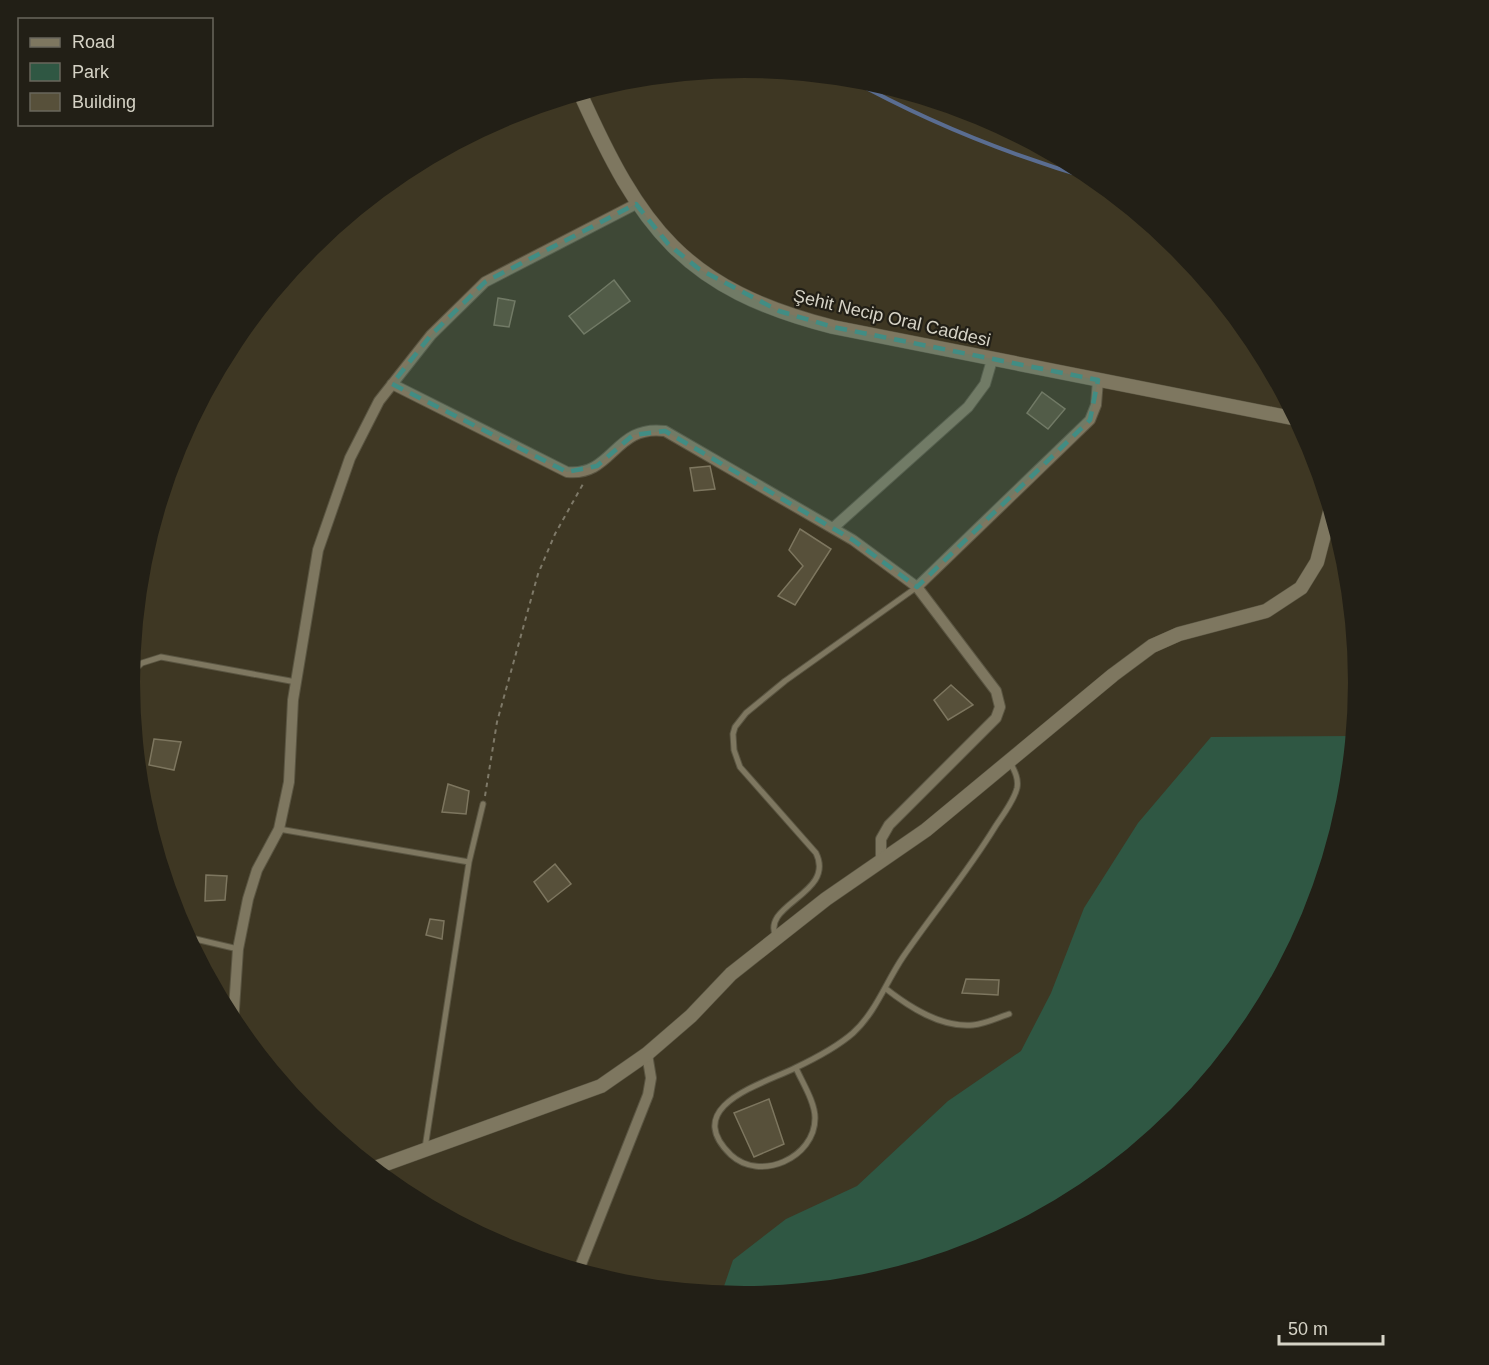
<svg xmlns="http://www.w3.org/2000/svg" width="1489" height="1365" font-family="Helvetica,sans-serif">
  <style>
    .green { fill: #2f5743 }
    .lines { fill: none; stroke-linecap: round; stroke-linejoin: round }
    .stream { stroke: #5a6d91; stroke-width: 4 }
    .building { fill: #57503a; stroke: #7d765f; stroke-width: 1.5 }
    .service-casing { stroke: #5a5542; stroke-width: 7 }
    .minor-casing { stroke: #5a5542; stroke-width: 12 }
    .tertiary-casing { stroke: #5a5542; stroke-width: 15 }
    .path { stroke: #7e7968; stroke-width: 2; stroke-dasharray: 4.5 4.5; stroke-linecap: butt }
    .service { stroke: #7e7760; stroke-width: 5 }
    .minor { stroke: #7e7760; stroke-width: 10 }
    .tertiary { stroke: #7e7760; stroke-width: 14 }
    .marked { fill: #418d84; fill-opacity: 0.2; stroke: #418d84; stroke-width: 4.5; stroke-dasharray: 12 8; stroke-linejoin: round }
    .labels { text-anchor: middle; stroke-width: 4.5; stroke-linejoin: round; paint-order: stroke }
    .street-label { font-size: 18px; fill: #d6d3c6; stroke: #221f16 }
  </style>
  <rect width="100%" height="100%" fill="#3e3723"/>
  <path class="green" d="M1354,736L1348,803L1313,918L1256,1024L1179,1118L1086,1194L980,1251L864,1286L745,1297L721,1295L733,1260L786,1219L857,1186L948,1101L1021,1051L1051,993L1084,908L1138,823L1211,737Z"/>
  <g class="lines">
    <path class="stream" d="M848,78C927,122 1012,156 1099,181"/>
  </g>
  <path class="building" d="M614,280L630,301L584,334L569,316Z
    M498,298L515,301L509,327L494,325Z
    M1042,392L1065,409L1048,429L1027,413Z
    M710,466L715,489L694,491L690,468Z
    M800,529L831,549L795,605L778,596L803,566L789,550Z
    M951,685L973,705L948,720L934,700Z
    M154,739L181,742L174,770L149,765Z
    M448,784L469,791L466,814L442,812Z
    M555,864L571,884L548,902L534,882Z
    M206,875L227,876L225,900L205,901Z
    M430,919L444,921L442,939L426,935Z
    M966,979L999,980L998,995L962,993Z
    M769,1099L784,1144L754,1157L734,1113Z"/>
  <g class="lines">
    <defs>
      <path id="service" d="M130,674L142,663L161,657L296,682
        M279,829L469,862
        M187,937L238,949
        M776,937C760,904 836,894 816,853L740,767L734,750L733,734L735,727L746,713L785,681L917,587
        M885,988C909,1007 941,1028 973,1025C985,1024 997,1018 1009,1014
        M796,1068C802,1082 815,1102 815,1118C815,1158 760,1182 731,1155C680,1106 763,1084 795,1068C814,1059 837,1047 853,1033C876,1012 886,982 903,957C933,913 967,873 995,827C1002,816 1014,801 1017,788C1019,778 1014,770 1010,762
        M425,1148L469,862L483,804"/>
      <path id="minor" d="M392,384L567,472C613,477 614,424 665,431L853,540L917,587L996,691L1000,707L996,718L889,825L881,839V861
        M833,528L968,407L985,384L992,360
        M917,587L1090,420L1096,405L1098,380
        M233,1024L238,949L248,899L257,870L279,829L289,782L293,700L318,550L350,458L379,401L431,335L485,282L636,204
        M578,1272L648,1095L651,1078L647,1054"/>
      <path id="tertiary" d="M580,93C640,227 683,289 833,327L1297,419
        M372,1169L601,1086L647,1054L691,1016L731,974L826,899L926,830L1113,675L1152,646L1179,634L1266,611L1301,588L1317,562L1331,508"/>
    </defs>
    <use href="#service" class="service-casing"/>
    <use href="#minor" class="minor-casing"/>
    <use href="#tertiary" class="tertiary-casing"/>
    <path class="path" d="M485,796L497,722L538,574L555,534L583,484"/>
    <use href="#service" class="service"/>
    <use href="#minor" class="minor"/>
    <use href="#tertiary" class="tertiary"/>
  </g>
  <path class="marked" d="M636,204L669,245L699,269L779,311L833,327L1098,380L1090,420L917,587L853,540L665,431L633,435L597,466L567,472L392,384L431,335L485,282Z"/>
  <g class="labels">
    <g class="street-label">
      <text transform="translate(892 318) rotate(13)" y="6">Şehit Necip Oral Caddesi</text>
    </g>
  </g>
  <path d="M0 0H1489V1365H0ZM140 682a604 604 0 1 1 1208 0a604 604 0 1 1-1208 0Z" fill="#221f16" fill-rule="evenodd"/>
  <rect x="18" y="18" width="195" height="108" fill="#221f16" stroke="#6a675c" stroke-width="1.5"/>
  <rect x="30" y="38" width="30" height="9" fill="#7e7760" stroke="#6a675c" stroke-width="1.5"/>
  <text x="72" y="48" font-size="18" fill="#d6d3c6">Road</text>
  <rect x="30" y="63" width="30" height="18" fill="#2f5743" stroke="#6a675c" stroke-width="1.5"/>
  <text x="72" y="78" font-size="18" fill="#d6d3c6">Park</text>
  <rect x="30" y="93" width="30" height="18" fill="#57503a" stroke="#6a675c" stroke-width="1.5"/>
  <text x="72" y="108" font-size="18" fill="#d6d3c6">Building</text>
  <path d="M1279 1335v9h104v-9" fill="none" stroke="#d6d3c6" stroke-width="3"/>
  <text x="1288" y="1335" font-size="18" fill="#d6d3c6" stroke="#221f16" stroke-width="4.5" paint-order="stroke">50 m</text>
</svg>
